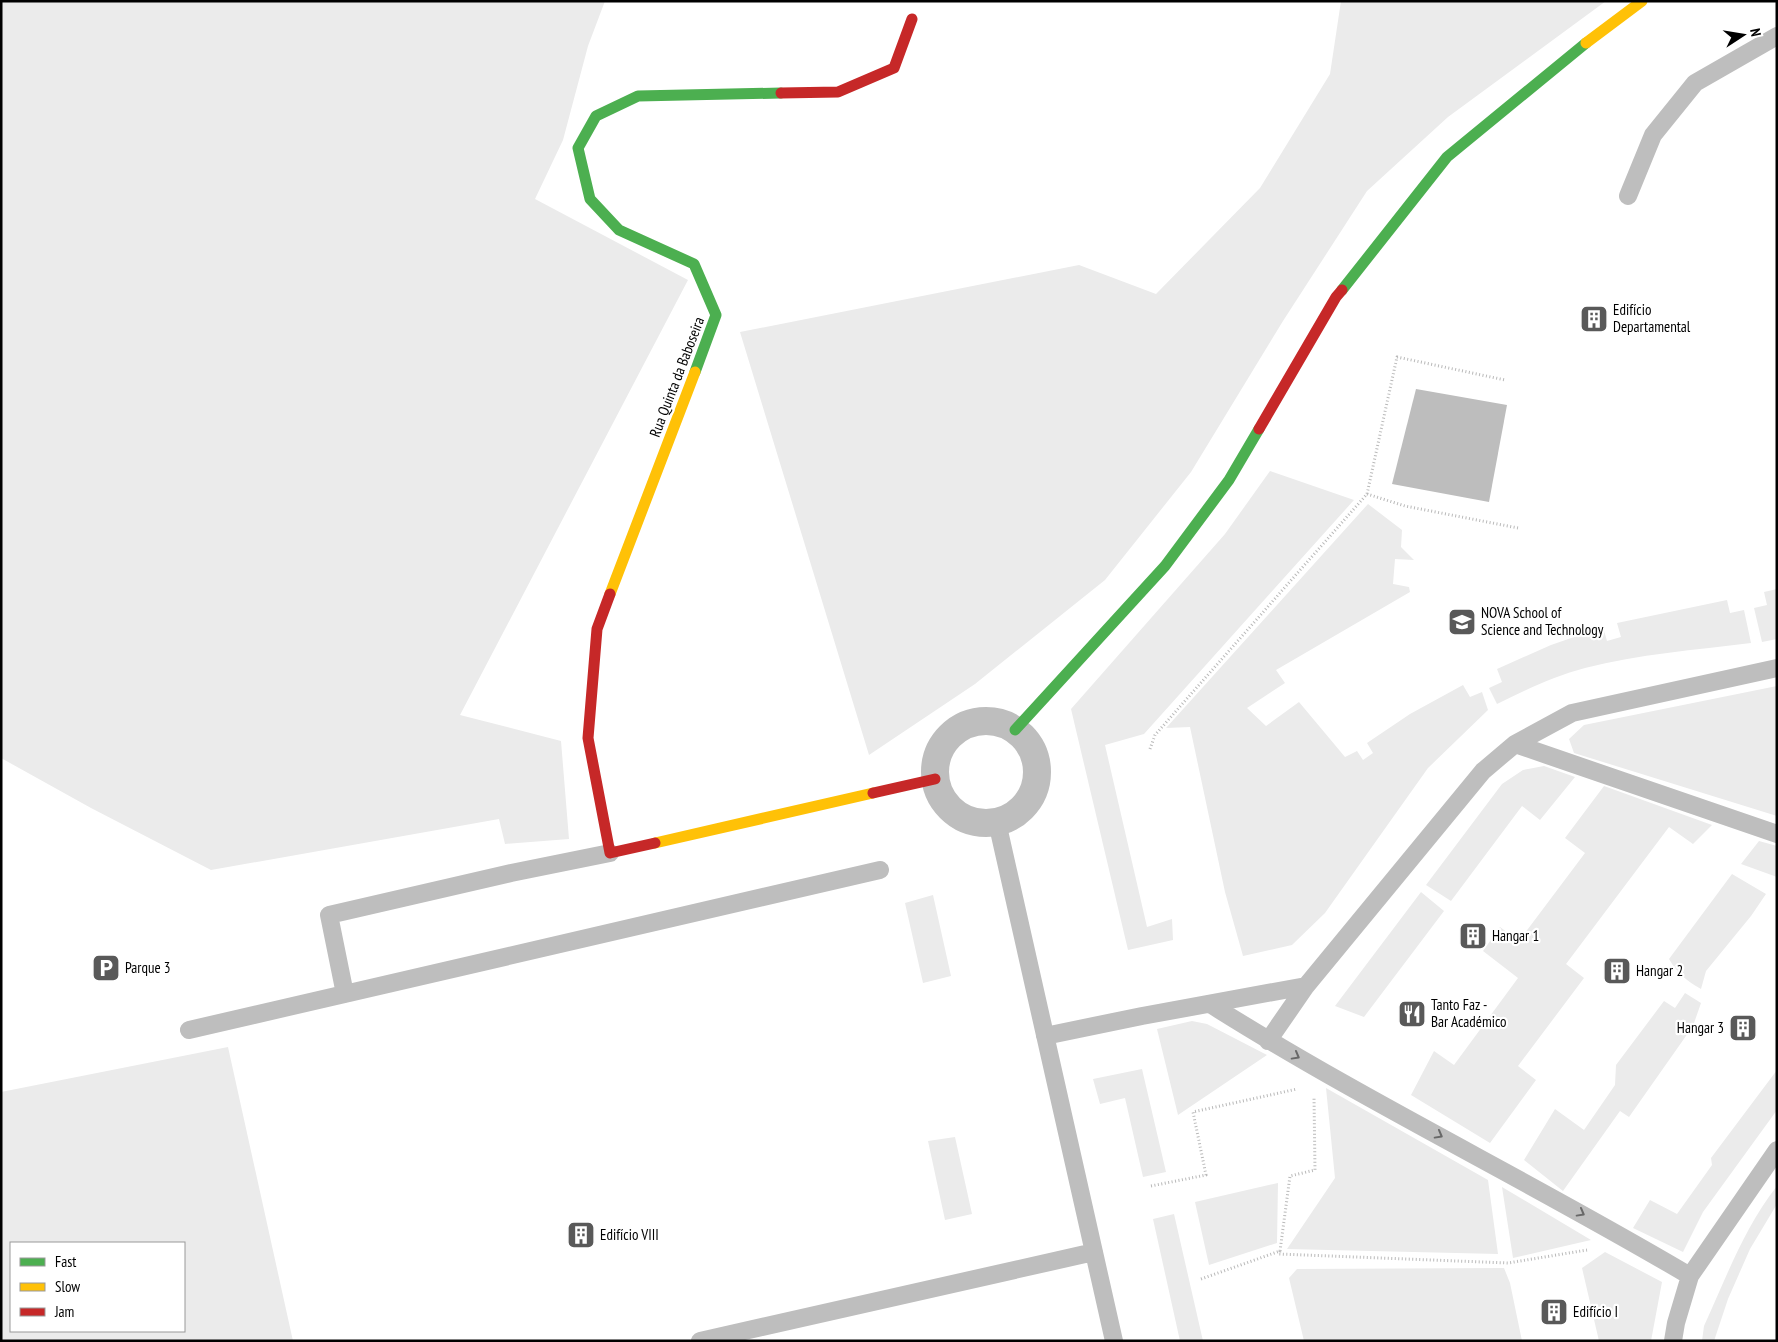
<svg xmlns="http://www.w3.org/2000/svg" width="1778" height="1342" font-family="'PT Sans Narrow',sans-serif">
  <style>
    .green { fill: #ebebeb; fill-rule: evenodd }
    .water { fill: #bdbdbd }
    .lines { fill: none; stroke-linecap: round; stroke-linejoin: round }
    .path { stroke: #b9b9b9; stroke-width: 3; stroke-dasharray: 1 2.5; stroke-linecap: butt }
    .lane { stroke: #bebebe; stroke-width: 18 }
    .street { stroke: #bebebe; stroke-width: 28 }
    .fast { stroke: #4caf50; stroke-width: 11 }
    .slow { stroke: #ffc107; stroke-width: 11 }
    .jam { stroke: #c62828; stroke-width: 11 }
    .oneway { stroke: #686868 }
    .labels { text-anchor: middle; stroke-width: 4.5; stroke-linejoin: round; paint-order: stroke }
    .poi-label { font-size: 15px; fill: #000; stroke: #fff; text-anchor: start }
    .street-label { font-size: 15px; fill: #000; stroke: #fff }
  </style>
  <rect width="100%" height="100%" fill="#fff"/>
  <path class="green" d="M1,1H605L588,46L563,140L535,199L688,280L460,715L561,741L569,839L505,844L499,819L211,870L91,808L1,758Z
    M1341,1H1606L1448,117L1367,191L1283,321L1191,472L1105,580L975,684L869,755L740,332L1079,265L1156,294L1260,188L1330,74Z
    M1270,471L1354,500L1144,734L1105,745L1147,927L1172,919L1173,940L1128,950L1071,709L1225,534Z
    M1368,504L1402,530L1401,547L1414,560L1395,559L1393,584L1409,587L1410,592L1276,670L1285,683L1247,708L1266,726L1299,702L1345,757L1357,751L1363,760L1373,753L1367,743L1410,714L1463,685L1470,697L1482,692L1488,710L1428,768L1325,913L1292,945L1243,956L1225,892L1190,727L1166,728Z
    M1777,589V639L1762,642L1754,608L1767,605L1764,592Z
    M1727,600L1730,613L1744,610L1751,643C1695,650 1639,654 1585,668C1555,676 1525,690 1497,704L1489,688L1502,682L1497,669L1551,645L1603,627L1607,641L1621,637L1617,623Z
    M1777,686V816L1574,753L1569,739L1584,725Z
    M1544,766L1575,777L1540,820L1522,806L1451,901L1426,885L1502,784L1523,770Z
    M1604,786L1712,825L1693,844L1669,827L1566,964L1584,978L1518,1066L1536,1080L1490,1143L1411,1095L1434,1051L1454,1065L1518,978L1483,951L1500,927L1519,941L1585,853L1565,838Z
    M1759,841L1777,846V877L1741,864Z
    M1732,874L1766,894L1751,916L1706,971L1701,989C1687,981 1677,973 1669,959Z
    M1421,892L1444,911L1364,1017L1335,1006Z
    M933,895L951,976L923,983L905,903Z
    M1685,993L1701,1003L1693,1026L1629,1117L1620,1111L1563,1191L1524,1160L1555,1109L1584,1130L1615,1085L1616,1065L1664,1001L1675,1008Z
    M1192,1021L1207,1024L1267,1055L1178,1115L1157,1029Z
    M228,1047L293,1341H1V1092ZM11,1243H184V1331H11Z
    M1142,1069L1166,1172L1143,1177L1125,1098L1100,1104L1093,1079Z
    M1777,1070V1110L1703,1212L1683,1252L1633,1228L1650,1200L1677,1214L1712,1165L1711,1158Z
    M1326,1088L1488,1180L1498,1254L1287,1249L1335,1178Z
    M955,1137L972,1214L945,1220L928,1141Z
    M1278,1183L1277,1243L1209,1265L1195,1202Z
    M1777,1186V1204L1750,1249L1728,1299L1714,1341H1702L1704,1326C1726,1278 1744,1228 1777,1186Z
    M1502,1187L1591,1240L1513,1258Z
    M1174,1214L1203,1341H1180L1153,1219Z
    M1605,1252L1662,1282L1651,1341H1599L1582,1268Z
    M1504,1268L1510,1283L1522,1341H1304L1289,1278L1297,1269Z"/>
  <path class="water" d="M1416,389L1507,405L1489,502L1392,484Z"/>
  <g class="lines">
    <path class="path" d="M1367,494L1405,506L1518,528
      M1150,749L1155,735L1367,494L1397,357L1505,380
      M1151,1186L1206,1175L1193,1112L1297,1089
      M1280,1251L1279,1254L1508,1263L1587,1250
      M1201,1279L1280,1251L1290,1176L1315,1170L1314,1097"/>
    <path class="lane" d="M1628,196L1653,135L1695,83L1777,36
      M1515,744L1777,834
      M997,822L1114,1341
      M345,994L329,915L511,873L610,853
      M1210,1004C1365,1102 1532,1182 1690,1276
      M189,1030L880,870
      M1045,1036L1142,1016L1306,986L1483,771L1515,744L1572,713L1777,668
      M1268,1041L1306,986
      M700,1341L1094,1252
      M1673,1341L1676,1323L1690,1276L1777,1150"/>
    <path class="street" d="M935 772a51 51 0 1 1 102 0a51 51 0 1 1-102 0Z"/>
    <path class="fast" d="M1342,290L1447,157L1586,43
      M695,372L716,315L694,264L619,230L590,199L578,148L596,116L638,96L781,93
      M1015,730L1165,566L1229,480L1259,429"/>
    <path class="slow" d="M1586,43L1642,1
      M610,594L695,372
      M655,843L873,793"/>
    <path class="jam" d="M781,93L838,92L894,68L912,19
      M1259,429L1336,297L1342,290
      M610,594L597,629L588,738L610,853L655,843
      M873,793L935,779"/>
  </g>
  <defs><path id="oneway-chevron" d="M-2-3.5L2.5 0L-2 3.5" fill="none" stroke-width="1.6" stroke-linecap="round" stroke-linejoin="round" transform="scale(1.25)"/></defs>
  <g class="oneway">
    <use href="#oneway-chevron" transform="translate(1296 1056) rotate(29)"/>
    <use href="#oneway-chevron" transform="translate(1439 1135) rotate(29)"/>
    <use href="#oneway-chevron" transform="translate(1581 1213) rotate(29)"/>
  </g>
  <defs>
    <symbol id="building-square" viewBox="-11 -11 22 22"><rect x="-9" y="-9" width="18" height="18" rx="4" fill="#595959" stroke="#fff"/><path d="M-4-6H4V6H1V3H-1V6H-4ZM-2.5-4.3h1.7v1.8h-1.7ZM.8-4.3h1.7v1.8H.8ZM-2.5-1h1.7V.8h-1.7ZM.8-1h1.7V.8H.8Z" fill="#fff"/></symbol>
    <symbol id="university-square" viewBox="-11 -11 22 22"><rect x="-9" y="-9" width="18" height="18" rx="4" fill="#595959" stroke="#fff"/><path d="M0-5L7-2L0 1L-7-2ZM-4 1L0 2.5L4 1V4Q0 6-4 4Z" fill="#fff"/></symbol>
    <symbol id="parking-square" viewBox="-11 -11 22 22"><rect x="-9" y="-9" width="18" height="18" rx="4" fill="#595959" stroke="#fff"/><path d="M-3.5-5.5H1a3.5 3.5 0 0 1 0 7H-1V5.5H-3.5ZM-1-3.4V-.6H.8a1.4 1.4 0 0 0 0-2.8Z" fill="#fff"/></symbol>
    <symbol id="restaurant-square" viewBox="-11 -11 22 22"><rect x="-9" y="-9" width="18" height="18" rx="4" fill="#595959" stroke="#fff"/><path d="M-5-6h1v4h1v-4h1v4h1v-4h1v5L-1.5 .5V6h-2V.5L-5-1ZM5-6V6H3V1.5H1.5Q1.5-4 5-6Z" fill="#fff"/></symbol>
  </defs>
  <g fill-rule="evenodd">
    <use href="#building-square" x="1578" y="303" width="32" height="32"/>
    <use href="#university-square" x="1446" y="606" width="32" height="32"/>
    <use href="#building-square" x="1457" y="920" width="32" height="32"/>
    <use href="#parking-square" x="90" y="952" width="32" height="32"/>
    <use href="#building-square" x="1601" y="955" width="32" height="32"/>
    <use href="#restaurant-square" x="1396" y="998" width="32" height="32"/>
    <use href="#building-square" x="1727" y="1012" width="32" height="32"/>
    <use href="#building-square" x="565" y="1219" width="32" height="32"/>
    <use href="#building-square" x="1538" y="1296" width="32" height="32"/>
  </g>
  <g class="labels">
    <g class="poi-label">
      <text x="1613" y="315">Edifício<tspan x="1613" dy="17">Departamental</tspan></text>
      <text x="1481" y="618">NOVA School of<tspan x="1481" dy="17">Science and Technology</tspan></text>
      <text x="1492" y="941">Hangar 1</text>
      <text x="125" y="973">Parque 3</text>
      <text x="1636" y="976">Hangar 2</text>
      <text x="1431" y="1010">Tanto Faz -<tspan x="1431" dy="17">Bar Académico</tspan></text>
      <text x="1724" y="1033" text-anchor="end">Hangar 3</text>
      <text x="600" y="1240">Edifício VIII</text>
      <text x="1573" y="1317">Edifício I</text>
    </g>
    <g class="street-label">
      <text transform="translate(677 377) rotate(-69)" y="5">Rua Quinta da Baboseira</text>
    </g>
  </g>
  <rect width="1778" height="1342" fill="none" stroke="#000000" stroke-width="5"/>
  <rect x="10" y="1242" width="175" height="90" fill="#ffffff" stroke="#999999"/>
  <rect x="20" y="1258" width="25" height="8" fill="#4caf50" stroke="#999999"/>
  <text x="55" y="1267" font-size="15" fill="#000000">Fast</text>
  <rect x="20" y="1283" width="25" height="8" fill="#ffc107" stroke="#999999"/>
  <text x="55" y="1292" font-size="15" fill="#000000">Slow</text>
  <rect x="20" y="1308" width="25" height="8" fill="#c62828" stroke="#999999"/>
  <text x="55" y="1317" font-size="15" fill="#000000">Jam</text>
  <g transform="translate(1743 35) rotate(78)" stroke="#ffffff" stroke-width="4" paint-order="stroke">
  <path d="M0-4L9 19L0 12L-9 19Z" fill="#000000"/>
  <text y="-8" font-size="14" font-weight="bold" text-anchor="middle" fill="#000000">N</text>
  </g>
</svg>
